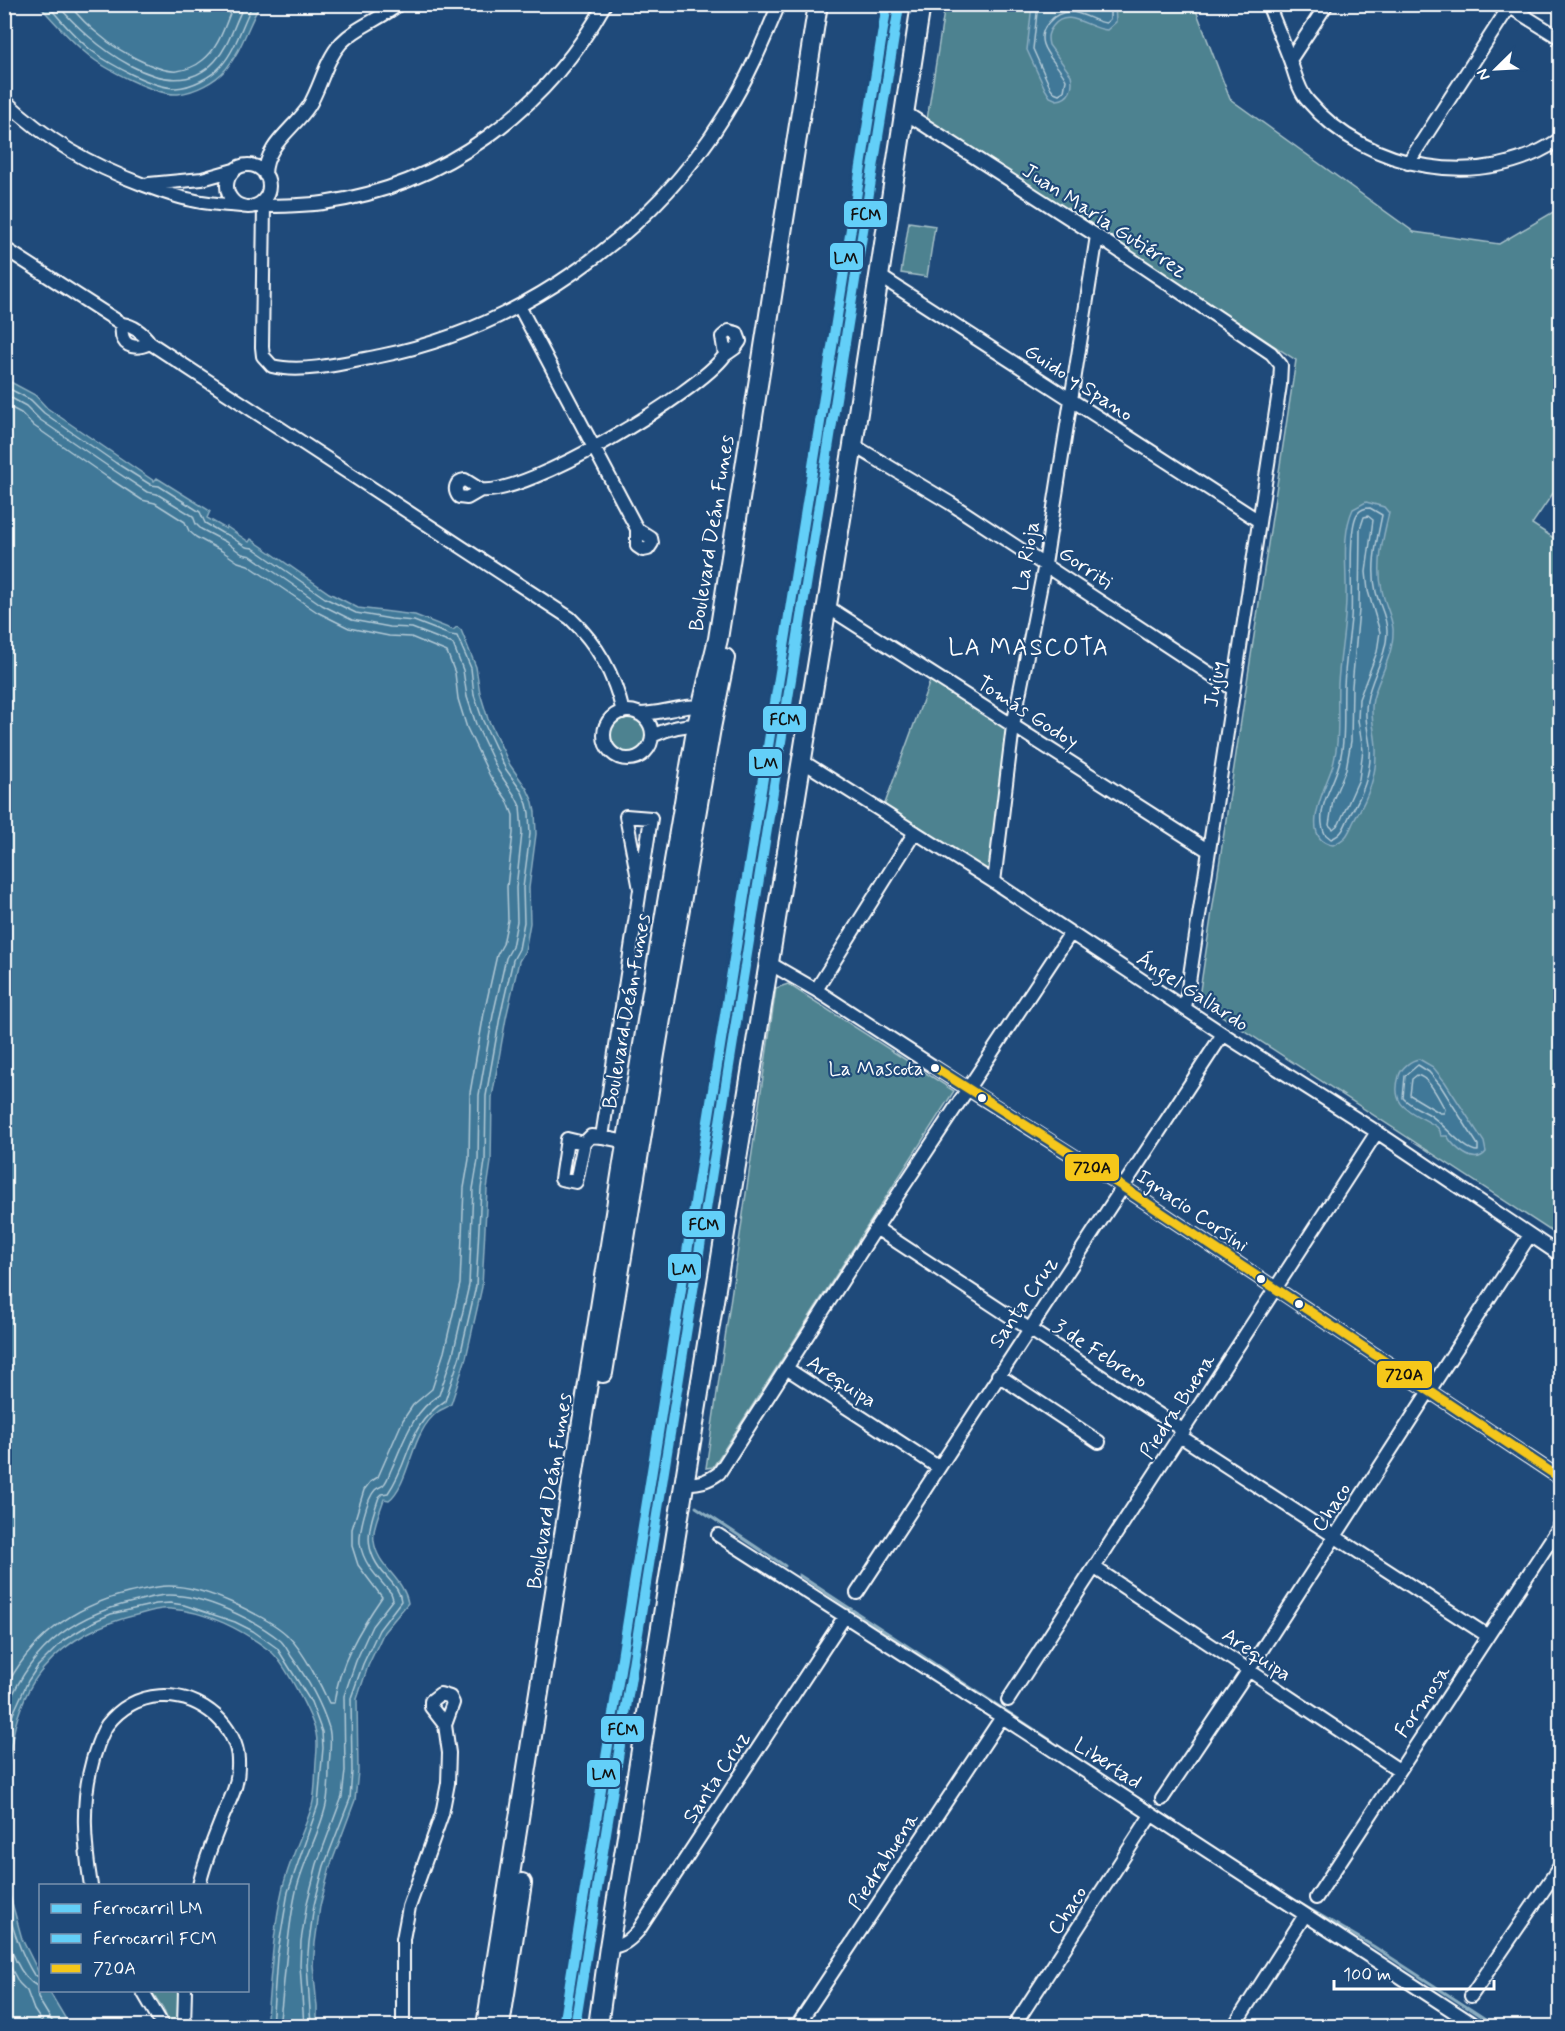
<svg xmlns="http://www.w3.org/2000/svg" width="1565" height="2031" font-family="Mynerve,sans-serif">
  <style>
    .green { fill: #4d8290; stroke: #a6c0c8; stroke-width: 1.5 }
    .water { fill: #3f7898; stroke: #8caec1; stroke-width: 1.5 }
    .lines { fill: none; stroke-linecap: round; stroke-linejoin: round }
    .shore { stroke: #b2c9d6; stroke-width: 1.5 }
    .stream { stroke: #8caec1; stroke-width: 3 }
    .street-casing { stroke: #fff; stroke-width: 16 }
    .secondary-casing { stroke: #fff; stroke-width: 22 }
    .street { stroke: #1f4a7a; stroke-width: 12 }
    .secondary { stroke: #1f4a7a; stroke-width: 18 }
    .bus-1-casing { stroke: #1f4a7a; stroke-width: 14 }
    .bus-1 { stroke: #f5c71a; stroke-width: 9 }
    .rail-1-casing { stroke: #1f4a7a; stroke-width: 15 }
    .rail-2-casing { stroke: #1f4a7a; stroke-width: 15 }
    .rail-1 { stroke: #63cff8; stroke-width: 10 }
    .rail-2 { stroke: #63cff8; stroke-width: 10 }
    .bus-dot { fill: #fff; stroke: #1f4a7a; stroke-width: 2 }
    .labels { text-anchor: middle; stroke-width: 4.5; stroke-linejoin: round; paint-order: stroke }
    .bus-label { font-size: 20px; fill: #fff; stroke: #1f4a7a; text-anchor: end }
    .street-label { font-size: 21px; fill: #fff; stroke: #1f4a7a }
    .quarter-label { font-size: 24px; letter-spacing: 1.5px; fill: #fff; stroke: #1f4a7a }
    .line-badge { stroke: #1f4a7a; stroke-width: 2 }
    .pale-badge-label { font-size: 16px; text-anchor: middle; font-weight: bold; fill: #111 }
  </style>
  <rect width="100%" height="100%" fill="#1f4a7a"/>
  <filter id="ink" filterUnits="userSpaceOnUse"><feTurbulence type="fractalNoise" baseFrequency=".0167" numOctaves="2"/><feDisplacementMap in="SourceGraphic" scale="12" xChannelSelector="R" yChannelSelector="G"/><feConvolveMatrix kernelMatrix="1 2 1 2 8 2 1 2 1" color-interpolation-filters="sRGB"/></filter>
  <g filter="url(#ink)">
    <path class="green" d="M945,5H1194L1230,99L1414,232L1499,244L1560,208V483L1532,524L1560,542V1237L1202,1003L1199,997L1296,360L927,120Z
      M909,222L935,226L927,277L901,273Z
      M931,678L1010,727L990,875L883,809Z
      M610 733a19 19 0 1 1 38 0a19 19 0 1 1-38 0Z
      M788,984L954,1091L713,1467L706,1468L776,988Z
      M151,1991H180L179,2026H170L163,2008Z"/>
    <path class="water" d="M39,5H260C248,25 242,50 226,69C215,82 195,92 178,94C157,96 103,68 87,54C69,39 54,22 39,5Z
      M1032,5H1115L1116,22L1107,30C1089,29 1068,7 1053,26C1048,32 1047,37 1049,45L1071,75C1074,87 1070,99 1057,100L1050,97L1045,89L1027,50Z
      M5,379L35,395L47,408L63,419L154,481L157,478L210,511L207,518L226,529L227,527L249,542L251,539L329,593L358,608L415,615L453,630L457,627L461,630L476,667L480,693L488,719L510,765L527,789L533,802L535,812L536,834L529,888L530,923L525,951L519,961L506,1018L492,1097L491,1162L487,1189L482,1287L466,1358L451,1404C447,1408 444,1408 439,1411C432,1416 425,1425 421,1433C411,1450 405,1488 389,1500L384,1499C380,1512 372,1528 374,1541C377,1567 404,1578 408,1603L384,1632L368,1666L357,1699L358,1771L355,1800L330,1867L320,1906L315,1943L313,1965L317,2007V2026H266C271,1981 272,1936 282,1891C288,1862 303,1835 312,1806C316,1791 315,1776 316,1761C317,1752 318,1742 316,1733C312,1716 284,1661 270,1651C243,1630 206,1611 171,1609C161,1608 150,1611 140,1614C102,1623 69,1638 43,1669C11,1706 7,1764 5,1811Z
      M1366,502L1384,507L1389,513C1383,537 1376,565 1382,590C1384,603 1392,616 1393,629C1394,655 1379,676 1373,699C1369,716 1376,733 1376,749C1377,775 1368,797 1355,819C1348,832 1349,838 1333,845C1297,839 1327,784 1333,765C1335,758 1336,750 1337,743C1339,723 1337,703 1338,683C1340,654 1346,625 1346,596C1347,568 1341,535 1353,509Z
      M1419,1059L1433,1067L1445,1082L1484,1142L1486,1152C1474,1167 1454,1147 1447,1136H1441L1440,1131L1437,1127C1415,1112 1389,1110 1399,1076C1401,1068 1411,1060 1419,1059Z
      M4,1838L9,1892L22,1939L40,1975V1990L49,1991L70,2026H5Z"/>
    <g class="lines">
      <path class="shore" d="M47,4C60,20 76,38 92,51C111,65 153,88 176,88C192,87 211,77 221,66C237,48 242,24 253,4
        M57,4C88,42 169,111 215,61C230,45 234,23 245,4
        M69,4C78,16 90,28 102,37C115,49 159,73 177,71C185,70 196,66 203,60C220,47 225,24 234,4
        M1038,4L1033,49L1050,87L1054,92L1059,94L1064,91L1066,80C1057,61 1029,44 1049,22C1054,16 1062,12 1070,12C1083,12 1094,22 1106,23L1110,19V4
        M4,386L31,400L44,413L116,463L151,485L159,486L200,512L205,523L222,533L228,535L246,547L253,548L325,598L356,613L391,619L414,621L450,635L457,636L471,668L474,695L483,721L505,768L522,792L527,804L529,813L530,834L523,888L524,922L519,949L513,960L500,1017L486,1096L485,1161L481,1189L476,1286L460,1356L445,1401C405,1427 413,1457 388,1493L382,1494L379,1497C368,1529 361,1550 387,1577C394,1585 400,1591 401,1601L379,1630L363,1664L351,1698L352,1771L350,1799L324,1866L314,1905L309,1942L307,1965L311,2026
        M4,394L26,406L39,419L112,469L147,492L157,494L193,516L196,524L201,529L226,542L242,554L251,556L322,605L352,620L390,627L412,628L453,644L463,670L467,697L476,724L498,771L515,796L520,806L522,833L516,888L517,921L512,947L506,958L493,1015L479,1095L478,1160L473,1189L469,1285L453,1354L439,1395C411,1413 404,1442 391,1470C389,1474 388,1479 385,1483C383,1487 378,1487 375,1490C367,1498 359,1532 360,1543C363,1564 378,1578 391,1593L393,1599L372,1626L356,1661L344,1696L345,1771L342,1797L317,1864L307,1903L301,1941L300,1965L304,2026
        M4,404L21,413L34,426L107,477L142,500L155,503L185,522L189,531L196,537L222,551L238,562L248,565L317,612L349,628L389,636L411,637L447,652L455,673L458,699L467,728L490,776L507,800L513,815V833L507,887L508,920L503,944L497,955L484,1013L470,1093L469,1159L464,1188L460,1284L444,1352L432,1389L413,1405L403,1420L378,1477L370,1482L364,1490L352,1529V1546L358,1565L382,1597C360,1629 339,1664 334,1703H329C321,1685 303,1651 289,1637C277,1624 250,1611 235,1604C215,1595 191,1586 169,1586C155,1586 142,1590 128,1593C71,1607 30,1638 4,1691
        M1370,508L1382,515C1377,540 1370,566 1376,592C1379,605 1387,617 1387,631C1387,657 1371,676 1367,701C1364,716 1368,731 1370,746C1372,771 1363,794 1350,815C1344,826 1344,834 1331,839L1325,834C1314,810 1333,787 1339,764C1346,739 1343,712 1344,686C1345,663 1349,641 1351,618C1353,597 1347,526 1358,513C1361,509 1365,508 1370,508Z
        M1368,516L1373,520L1366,572L1368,591L1380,632L1377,652L1359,699L1358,720L1363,750L1359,779L1339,824L1333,829L1329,825L1333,800L1346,769L1351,741L1352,686L1359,610L1360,529L1364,517Z
        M1418,1065L1429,1072L1440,1085L1478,1145V1151C1464,1151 1444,1124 1430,1115C1421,1109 1410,1106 1403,1098L1405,1076Z
        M1417,1075C1430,1078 1438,1098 1445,1109L1444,1113H1440L1410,1095L1412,1079Z
        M4,1717C25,1653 69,1616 133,1602C145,1599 156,1595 169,1595C203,1595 254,1619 281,1641C285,1645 288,1651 291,1656C307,1678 321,1702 329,1728C332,1740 330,1753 329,1765C329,1778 329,1792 326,1805C319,1836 301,1864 295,1896C286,1939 285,1983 279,2026
        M4,1753L12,1716L28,1681L38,1666L64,1640L95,1621L111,1614L156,1604L170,1603L184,1605L235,1622L253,1631L277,1648L311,1702L322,1732L323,1748L318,1805L288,1892L277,1957L272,2026
        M4,1898C12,1925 19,1951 34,1975L40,1977
        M4,1925C10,1946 17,1975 37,1986L38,1998L55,2026
        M4,1955L19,1983L27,1991L34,2010L45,2026"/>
      <path class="stream" d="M696,1507L785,1566
        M799,1575L1052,1741
        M1067,1751L1072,1754
        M1086,1764L1289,1897L1373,1946L1496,2026
        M579,2026L905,4"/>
      <defs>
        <path id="street" d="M1268,4C1275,23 1283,41 1290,60C1295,73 1298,90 1308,101C1367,171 1484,192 1560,139
          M1510,7L1560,38
          M1290,60L1327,4
          M4,100C48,141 88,164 144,185C160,191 176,197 192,200C209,204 226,205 242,206
          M904,112L1097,236L1271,353L1281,365L1280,385L1185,1008
          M1408,163L1511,4
          M227 186a21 21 0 1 1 42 0a21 21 0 1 1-42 0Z
          M265,175C265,145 294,129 309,106C321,86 325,61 341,43C357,26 381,19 399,4
          M149,184L202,179L234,170
          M254,206C277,206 301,206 323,203C444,186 546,110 605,4
          M264,206L262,347L263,356L272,366C303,374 349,362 380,356C519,328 651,236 725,115C747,80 763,43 779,4
          M4,248L122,324C134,326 143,333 150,343C133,351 119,346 122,324
          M878,275L1259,521
          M519,306L637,529
          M729,331L737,333L740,341L735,348L725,355L722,337Z
          M150,343L570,618C598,645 614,674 623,712
          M853,445L950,503L1233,689
          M465,480L481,490L467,498L459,497C453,489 456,481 465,480Z
          M481,490C526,496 698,393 725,355
          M637,529L651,538L652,543L648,549L643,550L637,546Z
          M826,606L1209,851
          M604 735a24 24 0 1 1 48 0a24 24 0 1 1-48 0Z
          M639,714C661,714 687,703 708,707
          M652,736C666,729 687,723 703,726
          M802,761L994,882L1223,1034L1377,1132L1560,1255
          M994,882L1013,726L1045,564L1097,236
          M769,963L816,990L968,1089L1123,1187L1560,1478
          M816,990L915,832
          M602,1137L626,1142
          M584,1143L576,1182L561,1179L567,1139L584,1143L591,1136L602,1137L651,818L626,816L640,889
          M876,1228L1184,1431
          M786,1368L938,1467
          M998,1375L1099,1442
          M1180,1436L1488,1636
          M685,1483C699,1484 708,1481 719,1473L876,1228L1070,934
          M718,1535L1002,1717L1476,2026
          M1095,1568L1399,1770
          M857,1593L1223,1034
          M440,1694L450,1697L453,1703L445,1725L431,1707V1701Z
          M1008,1700L1377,1132
          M1162,1799L1248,1671L1530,1235
          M91,1886C84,1842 81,1801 93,1759C97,1747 100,1735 107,1725C135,1689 183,1687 216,1716C228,1727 238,1744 238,1760C239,1785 232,1795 223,1816C214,1839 204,1862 199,1886
          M1316,1898L1560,1526
          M609,1947C623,1946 629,1941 638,1931L845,1616
          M142,1990L163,2026
          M1471,1996L1560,1866
          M184,2026L185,1990
          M403,2026V1939L409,1907L442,1814L448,1783L449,1753L445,1725
          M797,2026L1002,1717
          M1014,2026L1151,1815
          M1234,2026L1305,1915"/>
        <path id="secondary" d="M603,1373L655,1054L711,728L725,658
          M486,2026L623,1163L697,725L718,639L818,4
          M500,2026L522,1883
          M598,2026L609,1947L853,445L921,4"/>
      </defs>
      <use href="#street" class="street-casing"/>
      <use href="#secondary" class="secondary-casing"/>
      <use href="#street" class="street"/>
      <use href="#secondary" class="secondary"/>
      <defs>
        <path id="bus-1" d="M934,1067L1123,1187L1560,1478"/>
      </defs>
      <use href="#bus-1" class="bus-1-casing"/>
      <use href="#bus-1" class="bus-1"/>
      <defs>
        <path id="rail-1" d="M563,2026L887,4"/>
        <path id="rail-2" d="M575,2026L899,6"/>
      </defs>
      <use href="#rail-1" class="rail-1-casing"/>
      <use href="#rail-2" class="rail-2-casing"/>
      <use href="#rail-1" class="rail-1"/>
      <use href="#rail-2" class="rail-2"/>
    </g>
  </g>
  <g class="bus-dot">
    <circle cx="935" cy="1068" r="5"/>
    <circle cx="982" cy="1098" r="5"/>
    <circle cx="1261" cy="1279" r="5"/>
    <circle cx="1299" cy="1304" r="5"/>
  </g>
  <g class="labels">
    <g class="bus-label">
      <text x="924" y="1075">La Mascota</text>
    </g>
    <g class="street-label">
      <text transform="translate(1105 220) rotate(33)" y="7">Juan María Gutiérrez</text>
      <text transform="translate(1079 382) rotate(33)" y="7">Guido y Spano</text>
      <text transform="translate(711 533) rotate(-81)" y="7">Boulevard Deán Funes</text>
      <text transform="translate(1026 556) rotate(-80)" y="7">La Rioja</text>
      <text transform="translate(1086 567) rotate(34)" y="7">Gorriti</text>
      <text transform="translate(1214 684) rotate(-81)" y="7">Jujuy</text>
      <text transform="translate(1028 712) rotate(33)" y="7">Tomás Godoy</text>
      <text transform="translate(1193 991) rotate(33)" y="7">Ángel Gallardo</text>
      <text transform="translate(626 1011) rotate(-80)" y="7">Boulevard Deán Funes</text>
      <text transform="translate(1193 1210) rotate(34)" y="7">Ignacio Corsini</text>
      <text transform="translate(1023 1302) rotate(-56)" y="7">Santa Cruz</text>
      <text transform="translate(1101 1353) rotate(33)" y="7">3 de Febrero</text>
      <text transform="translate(842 1381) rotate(33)" y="7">Arequipa</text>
      <text transform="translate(1177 1406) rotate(-57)" y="7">Piedra Buena</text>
      <text transform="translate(549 1491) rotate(-81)" y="7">Boulevard Deán Funes</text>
      <text transform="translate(1331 1507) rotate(-57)" y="7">Chaco</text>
      <text transform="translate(1257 1654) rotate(34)" y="7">Arequipa</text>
      <text transform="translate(1422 1701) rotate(-56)" y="7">Formosa</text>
      <text transform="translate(1108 1763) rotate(33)" y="7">Libertad</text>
      <text transform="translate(716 1777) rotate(-57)" y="7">Santa Cruz</text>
      <text transform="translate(883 1861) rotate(-57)" y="7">Piedrabuena</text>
      <text transform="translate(1067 1910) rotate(-57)" y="7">Chaco</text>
    </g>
    <g class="quarter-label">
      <text x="1029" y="655">LA MASCOTA</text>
    </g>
  </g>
  <g class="line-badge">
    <rect x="843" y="200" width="45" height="28" rx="6" fill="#63cff8"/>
    <rect x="829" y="242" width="35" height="29" rx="6" fill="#63cff8"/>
    <rect x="762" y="705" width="45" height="28" rx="6" fill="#63cff8"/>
    <rect x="748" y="748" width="35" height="29" rx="6" fill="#63cff8"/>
    <rect x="1064" y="1153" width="56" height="29" rx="6" fill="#f5c71a"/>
    <rect x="681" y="1210" width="45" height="28" rx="6" fill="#63cff8"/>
    <rect x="667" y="1253" width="35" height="29" rx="6" fill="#63cff8"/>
    <rect x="1376" y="1360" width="57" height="29" rx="6" fill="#f5c71a"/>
    <rect x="600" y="1715" width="45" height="28" rx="6" fill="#63cff8"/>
    <rect x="586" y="1759" width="35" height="29" rx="6" fill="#63cff8"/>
  </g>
  <g class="pale-badge-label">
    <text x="866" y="220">FCM</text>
    <text x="846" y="263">LM</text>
    <text x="785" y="725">FCM</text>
    <text x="766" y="768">LM</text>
    <text x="1092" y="1173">720A</text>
    <text x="704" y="1230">FCM</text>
    <text x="684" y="1274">LM</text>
    <text x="1404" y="1380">720A</text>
    <text x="623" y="1735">FCM</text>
    <text x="604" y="1779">LM</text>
  </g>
  <rect width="1565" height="2031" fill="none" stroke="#1f4a7a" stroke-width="24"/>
  <rect x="12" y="12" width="1541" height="2007" fill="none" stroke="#fff" stroke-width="2" filter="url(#ink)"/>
  <rect x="39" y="1884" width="210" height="108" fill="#1f4a7a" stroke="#7992af" stroke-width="1.5"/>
  <rect x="51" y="1904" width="30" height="9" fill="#63cff8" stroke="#7992af" stroke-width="1.5"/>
  <text x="93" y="1914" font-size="18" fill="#ffffff">Ferrocarril LM</text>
  <rect x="51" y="1934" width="30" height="9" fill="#63cff8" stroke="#7992af" stroke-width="1.5"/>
  <text x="93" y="1944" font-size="18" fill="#ffffff">Ferrocarril FCM</text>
  <rect x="51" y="1964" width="30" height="9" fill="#f5c71a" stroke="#7992af" stroke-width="1.5"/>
  <text x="93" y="1974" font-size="18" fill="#ffffff">720A</text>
  <g transform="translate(1496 69) rotate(246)" stroke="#1f4a7a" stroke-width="4.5" paint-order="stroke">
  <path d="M0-4.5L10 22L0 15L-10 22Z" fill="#ffffff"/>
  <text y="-9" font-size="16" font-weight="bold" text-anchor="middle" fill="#ffffff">N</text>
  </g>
  <path d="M1334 1980v9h160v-9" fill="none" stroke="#ffffff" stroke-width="3"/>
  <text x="1343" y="1980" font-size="18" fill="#ffffff" stroke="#1f4a7a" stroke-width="4.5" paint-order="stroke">100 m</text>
</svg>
